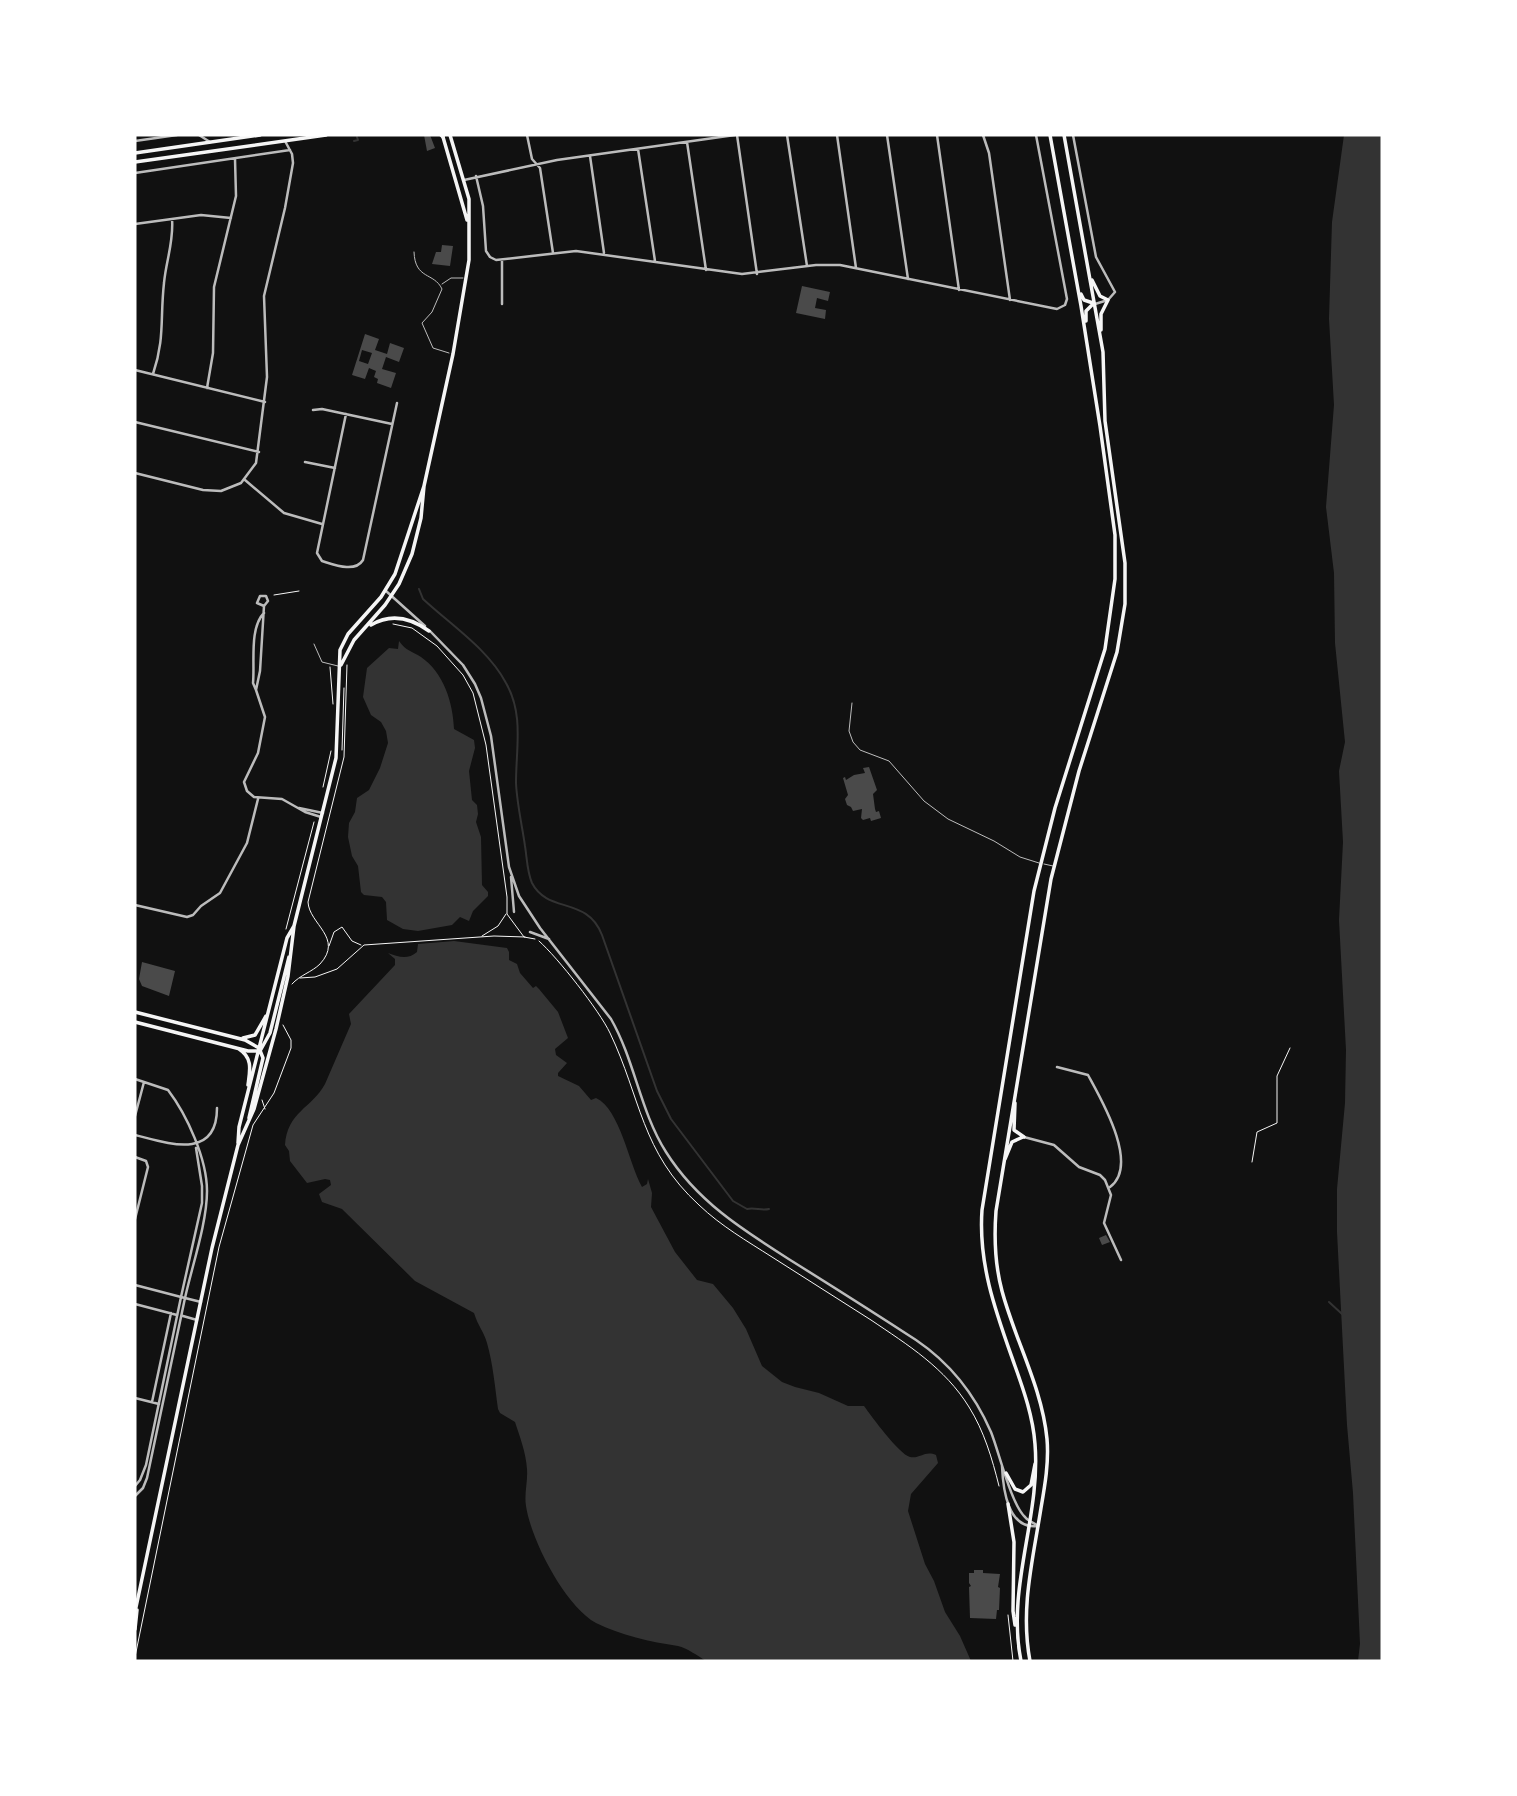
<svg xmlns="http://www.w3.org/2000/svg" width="1517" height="1796" font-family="'Titillium Web',sans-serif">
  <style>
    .water { fill: #333 }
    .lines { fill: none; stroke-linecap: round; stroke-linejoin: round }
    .stream { stroke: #333; stroke-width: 2 }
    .building { fill: #4a4a4a; fill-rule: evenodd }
    .path { stroke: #f5f5f5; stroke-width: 1 }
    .service { stroke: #bcbcbc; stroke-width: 1 }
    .minor { stroke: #bcbcbc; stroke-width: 2.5 }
    .tertiary { stroke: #bcbcbc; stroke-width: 2.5 }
    .secondary { stroke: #f5f5f5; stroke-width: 3.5 }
    .primary { stroke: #f5f5f5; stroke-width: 3.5 }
  </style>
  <rect width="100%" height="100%" fill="#111"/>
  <path class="water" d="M1344,135H1382V1661H1358L1360,1644L1353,1493L1347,1425L1337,1232V1189L1345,1103L1346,1050L1339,920L1343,842L1339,771L1345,742L1335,643L1334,573L1326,507L1334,405L1329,319L1332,222Z
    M399,641C406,651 412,651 421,657C444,673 453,703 454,729L474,740L475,748L469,771L472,800L477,805L478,814L476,822L481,837L482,885L488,892V896L473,911L469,921L460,917L452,925L418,931L403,929L387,920L386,902L382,897L364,895L361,892L358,866L352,856L348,837L349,823L355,812L357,798L369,790L380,768L388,743L386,731L381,722L371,715L363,697L367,668L389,648L398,649Z
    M454,941L507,948L509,952V960L517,964L520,973L533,988L536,986L539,989L558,1012L568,1038L555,1049L556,1055L567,1063L558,1073V1076L579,1086L591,1100L596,1098C620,1109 629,1164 642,1187L647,1184L648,1179L652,1193L651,1207L675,1252L697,1280L713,1284L733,1308L746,1329L762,1366L782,1382L795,1387L819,1393L848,1406H864C872,1417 899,1454 910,1457C920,1459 925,1450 936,1455L938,1463L911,1494L908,1511L925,1564L934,1581L945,1612L960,1636L971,1661H706C698,1656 687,1648 678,1646C651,1642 620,1635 596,1623C565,1606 531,1540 526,1506C524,1494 528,1481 527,1469C526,1453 520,1437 515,1422L500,1413L498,1409C495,1387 493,1364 487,1343C484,1332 478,1326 474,1313L415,1281L342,1209L322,1202L319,1194L331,1185L330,1180L325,1179L307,1183L290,1161L289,1151L285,1145C287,1112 312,1108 325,1084L351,1024L349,1014L395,965V959L388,953C398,957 408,960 417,952L418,944Z"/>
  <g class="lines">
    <path class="stream" d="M354,141L358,140L357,137
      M419,589L423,599C451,625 488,649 506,683C524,715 516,747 516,783C517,804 522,825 525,846C527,858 527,872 532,883C548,914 587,896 602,935L657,1091L671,1119L733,1201L747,1209C755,1207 761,1211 769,1209
      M1329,1302L1342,1314"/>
  </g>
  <path class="building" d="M424,135H430L435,148L427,151Z
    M442,245L453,246L450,266L432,264L436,252H441Z
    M802,286L830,292L828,301L817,298L815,308L826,310L825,319L796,313Z
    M365,334L379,339L375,350L387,354L390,343L404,348L399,362L386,357L382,369L396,373L391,388L377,383L378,379L374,377L376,371L369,368L365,379L352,375ZM362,350L372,353L368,364L359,361Z
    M869,767L877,790L873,794L875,809L876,812L879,811L881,818L871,821L870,818L863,820L861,818L862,809L853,811L851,807L847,805L845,799L848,795L843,778L845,777L846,780L854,775L865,773L863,768Z
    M142,962L175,971L169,996L142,986L139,979Z
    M1106,1235L1110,1242L1102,1245L1099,1238Z
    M974,1570H983V1573L1000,1574L998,1587L1000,1588L999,1610H997L996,1619L970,1618L969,1587L971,1586L969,1583V1573H974Z"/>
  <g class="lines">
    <path class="path" d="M274,595L299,591
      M393,624L412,628L437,646L463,675L473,693L486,745L507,897V914L524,937L535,939
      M330,667L333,704
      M342,750L344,688
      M323,787L331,751
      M286,929L314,822
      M482,936L498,926L506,914
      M539,941C558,958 599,1010 610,1033C641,1098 641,1152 699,1205C721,1226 747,1241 772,1257C805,1278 838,1299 871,1320C908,1345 945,1368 969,1407C984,1431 992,1458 999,1486
      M329,946L334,932L342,927L352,941L361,945
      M300,978L315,977L337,969L364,945L494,936L525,937
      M292,984C300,975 312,972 320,964C344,938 309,924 308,902L344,757L347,665
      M262,1100L265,1109
      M1252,1162L1257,1132L1277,1123V1076L1290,1048
      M1008,1615L1013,1661
      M135,1657L219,1247L253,1125L274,1093L291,1048V1040L283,1025"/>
    <path class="service" d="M414,252C415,280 434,272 442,289L432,312L422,323L433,348L449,353
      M442,284L451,278H463
      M314,644L322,662L338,666
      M852,703L849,731L853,742L860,750L889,761L924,801L948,819L994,841L1020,857L1039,863
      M1044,864L1053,866"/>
    <path class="minor" d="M199,135L210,142
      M527,135L532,159L540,168L553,253
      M737,135L757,274
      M787,135L807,266
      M837,135L856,268
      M887,135L908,279
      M937,135L959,290
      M983,135L989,153L1010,300
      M1073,135L1096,257L1115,292L1108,300L1095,304
      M135,141L177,135
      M687,142L706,270
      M638,149L655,261
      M590,156L604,253
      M135,173L290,150
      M476,176L483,206L486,251L490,257L496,260L576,251L742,274L816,265H840L1057,309L1065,305L1067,299L1036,135
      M464,180L557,160L735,135
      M135,224L201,215L231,218
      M502,261V304
      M135,370L265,402
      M153,374C165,339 160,318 164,283C166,261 174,241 172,219
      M207,388L213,353L214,287L236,196L235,159
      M313,410L322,409L392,424
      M346,414L317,553L322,561C335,565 355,573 363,560L397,403
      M135,422L259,452
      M305,462L335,468
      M135,473L203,490L221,491L241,483L256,463L267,377L264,296L285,208L293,163L292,154L285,141
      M245,480L284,513L322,524
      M264,606L257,603L260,596H266L268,601L264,606L260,671L256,690L265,717L258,753L244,782L247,791L254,797L282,799L305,812L321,817
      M256,690L253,683C255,663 249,628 264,613
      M299,808L323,813
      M135,905L187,917L193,915L201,906L220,893L247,843L258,799
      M1057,1067L1088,1075C1101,1099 1140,1165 1110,1187
      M135,1079L168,1090C187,1115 207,1159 207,1191C207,1223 192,1266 185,1298
      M135,1116L144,1082
      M135,1135C167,1143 217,1161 217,1108
      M1024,1137L1054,1145L1079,1167L1100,1175L1105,1180L1111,1195L1104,1223L1121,1260
      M135,1157L146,1161L148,1167L135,1219
      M135,1285L181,1297L202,1203V1186L196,1148
      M135,1304L177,1315
      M135,1398L159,1404
      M152,1402L171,1313"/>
    <path class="tertiary" d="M386,591L425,626
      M430,631L463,665L475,684L481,698L491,736L509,867L519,896L540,928L611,1019C635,1061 640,1111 666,1152C698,1203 746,1232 795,1263C835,1288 876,1314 916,1340C950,1363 975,1395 991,1432C999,1452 1011,1504 1025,1517C1028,1521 1034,1523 1038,1526
      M511,877L514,912
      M530,932L549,939
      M183,1316L197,1320
      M1002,1466C1003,1490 1008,1530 1038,1526
      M135,1486L140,1480L146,1465L181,1297L201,1302
      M135,1496L143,1488L147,1478L185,1298"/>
    <path class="secondary" d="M443,137L467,220
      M371,625C391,613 411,618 429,631
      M341,665L354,640L385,605L399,584L412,554L421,518L424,486L453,354L469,260V199L450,135
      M135,1012L245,1040L259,1048L263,1058L249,1118
      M135,1022L248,1051H260L270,1033L289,957
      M243,1038L255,1035L266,1016
      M239,1049C253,1058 250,1070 248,1085
      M238,1143L239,1127L287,938L294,926L336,758L340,650L348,634L381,597L395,574L424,486
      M135,1612L212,1248L238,1145L254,1109L276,1029L288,976L294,926
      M135,1629L137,1610"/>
    <path class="primary" d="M441,135L443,137
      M135,153L260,135
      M135,162L326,135
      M1092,280L1100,296L1108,300L1101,314V330
      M1081,294L1084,300L1093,303
      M1086,321V311L1093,304
      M1015,1103L1014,1130L1024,1137
      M1005,1159L1012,1142L1023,1137
      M1006,1473L1015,1489L1023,1492L1031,1485L1035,1464
      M1008,1504L1014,1542L1013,1611L1015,1625
      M1021,1661C1006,1587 1041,1517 1035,1444C1033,1417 1024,1391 1015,1366C997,1315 978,1266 982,1210L1034,891L1055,808L1105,649L1115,579V535L1100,426L1081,306L1050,135
      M1030,1661C1020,1609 1033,1559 1041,1508C1045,1485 1049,1462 1047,1439C1042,1387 1015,1340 1002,1291C995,1265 994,1238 996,1211L1051,879L1079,771L1117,652L1125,604V563L1105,421L1103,352L1064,135"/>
  </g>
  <rect width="1517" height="1796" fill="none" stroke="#ffffff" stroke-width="273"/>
</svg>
